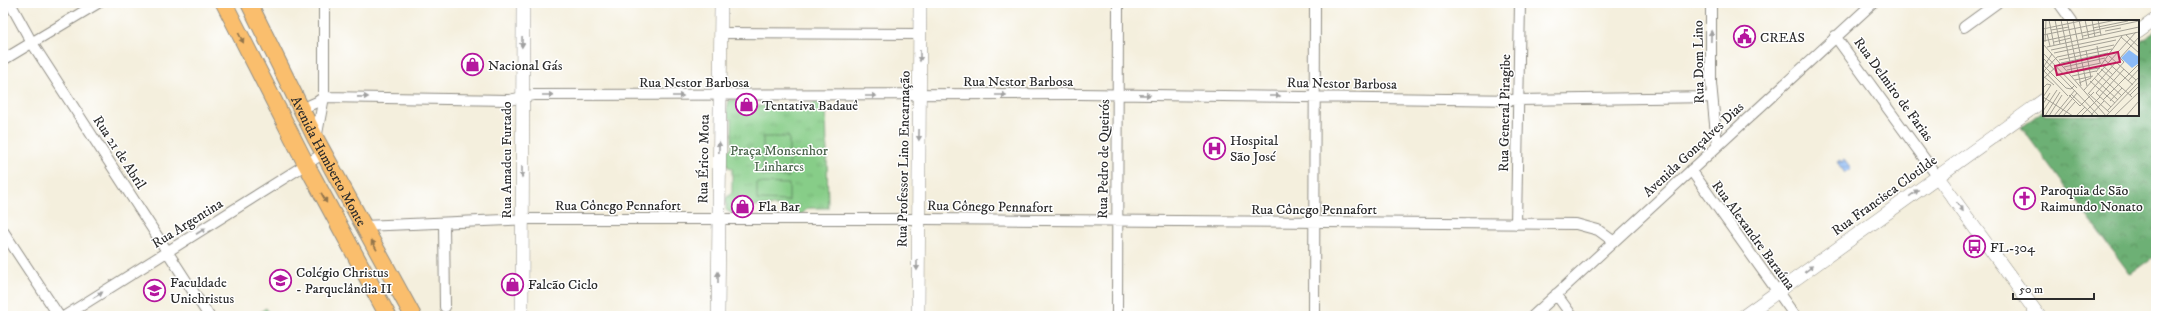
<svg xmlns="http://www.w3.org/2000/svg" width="2159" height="319" font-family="'IM FELL DW Pica',serif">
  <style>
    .forest { fill: url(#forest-crowns); stroke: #4c6e50 }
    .park { fill: url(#park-tufts); stroke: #597c5a }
    .pitch { fill: #87cd88; stroke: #597c5a }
    .water { fill: url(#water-rules); stroke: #5b7291 }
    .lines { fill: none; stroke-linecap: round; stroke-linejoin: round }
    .minor-casing { stroke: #908d84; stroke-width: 12 }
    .tertiary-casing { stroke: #908d84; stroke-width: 14 }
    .primary-casing { stroke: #908d84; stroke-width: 18 }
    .minor { stroke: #fff; stroke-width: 10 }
    .tertiary { stroke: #fff; stroke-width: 13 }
    .primary { stroke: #fabe6d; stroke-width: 16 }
    .oneway { fill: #a0a0a0 }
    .oneway2 { fill: #92744c }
    .labels { text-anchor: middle; stroke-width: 3; stroke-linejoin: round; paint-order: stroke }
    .poi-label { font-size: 14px; fill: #2b2b2b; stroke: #fff; text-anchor: start }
    .street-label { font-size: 14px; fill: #2b2b2b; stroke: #fff }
    .park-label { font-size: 14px; fill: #4b644c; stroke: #fff }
    .inset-road { fill: none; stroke: #a4a196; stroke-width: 1 }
    .view { fill: #c2185b; fill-opacity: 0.15; stroke: #c2185b; stroke-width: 2 }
    .inset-edge { fill: none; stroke: #2b2b2b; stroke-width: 2 }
  </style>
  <defs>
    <pattern id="forest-crowns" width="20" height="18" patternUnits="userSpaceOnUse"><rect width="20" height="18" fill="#6db074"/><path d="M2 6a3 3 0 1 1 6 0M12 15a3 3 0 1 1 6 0" fill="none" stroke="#5a8f5f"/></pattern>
    <pattern id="park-tufts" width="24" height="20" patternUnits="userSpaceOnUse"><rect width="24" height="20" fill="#87cd88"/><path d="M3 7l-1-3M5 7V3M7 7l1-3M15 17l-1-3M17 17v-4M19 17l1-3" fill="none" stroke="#75b076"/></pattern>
    <pattern id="water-rules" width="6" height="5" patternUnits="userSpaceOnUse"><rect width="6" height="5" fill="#8bbaf7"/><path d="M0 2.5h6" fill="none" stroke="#7297c8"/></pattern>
  </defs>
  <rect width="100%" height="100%" fill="#fff"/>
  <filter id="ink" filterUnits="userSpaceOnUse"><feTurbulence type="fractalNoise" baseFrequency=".025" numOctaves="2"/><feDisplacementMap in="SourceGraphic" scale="8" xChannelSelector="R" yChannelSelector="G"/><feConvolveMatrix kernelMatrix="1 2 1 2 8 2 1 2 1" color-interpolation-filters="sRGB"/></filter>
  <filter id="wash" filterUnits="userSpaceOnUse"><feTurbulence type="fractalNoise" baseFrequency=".012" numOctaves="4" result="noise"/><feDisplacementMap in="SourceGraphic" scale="16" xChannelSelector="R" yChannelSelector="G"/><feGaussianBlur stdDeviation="0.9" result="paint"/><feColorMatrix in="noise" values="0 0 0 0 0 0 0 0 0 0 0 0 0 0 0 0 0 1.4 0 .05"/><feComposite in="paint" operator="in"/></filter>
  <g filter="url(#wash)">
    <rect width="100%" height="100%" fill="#f4efdd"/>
    <path class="forest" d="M2156,30V255L2130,274L2021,127L2044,110V115H2138V43Z"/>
    <path class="park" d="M729,100H747L755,106H810L816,100H826L828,208H808L801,215L789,214L782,206H752L746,214L734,215L726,210V198L732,193V169L726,165V152L732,147V120L726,115Z"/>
    <path class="pitch" d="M763,137H789V177L763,176Z
      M757,183L789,184V201L757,200Z
      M266,308L271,316H254Z"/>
    <path class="water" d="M1840,160L1841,162L1844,160L1851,169L1845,173L1837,162Z"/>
  </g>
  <g filter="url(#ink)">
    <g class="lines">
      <defs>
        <path id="minor" d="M10,3L32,43L209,316
          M1711,3V83L1717,145
          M2059,3L2072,21
          M1964,27L1997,3
          M721,33L920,34
          M1835,36L1937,176
          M3,60L98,3
          M301,109L317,102L324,97L509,100L533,95L1080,94L1519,100L1712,97
          M316,139L324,97V3
          M1691,170L1795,316
          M444,223L445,307
          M1516,224L1520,3
          M363,226L530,219H925L1576,224L1598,230L1613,241
          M3,231L59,316
          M1556,294L1572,316
          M65,316L324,153
          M1117,316L1118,3
          M1314,316L1315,3
          M1533,316L1873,3"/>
        <path id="tertiary" d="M2138,32L2156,19
          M1937,176L2039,316
          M522,316L523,3
          M718,316L721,3
          M918,316L920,3
          M1744,316L2044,100"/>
        <g id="primary">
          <path d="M224,3L306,164L388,316"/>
          <path id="s1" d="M249,3L316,139L413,316"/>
        </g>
      </defs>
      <use href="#minor" class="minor-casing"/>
      <use href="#tertiary" class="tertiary-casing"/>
      <use href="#primary" class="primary-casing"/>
      <use href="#minor" class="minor"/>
      <use href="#tertiary" class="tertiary"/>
      <use href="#primary" class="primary"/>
    </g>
    <defs><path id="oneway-solid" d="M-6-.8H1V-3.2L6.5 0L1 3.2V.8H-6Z"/></defs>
    <g class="oneway">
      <use href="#oneway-solid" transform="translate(1711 36) rotate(-89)"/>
      <use href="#oneway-solid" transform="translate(522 42) rotate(91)"/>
      <use href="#oneway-solid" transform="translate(920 56) rotate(90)"/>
      <use href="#oneway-solid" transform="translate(548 95)"/>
      <use href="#oneway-solid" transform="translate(1001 95)"/>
      <use href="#oneway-solid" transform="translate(1145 95) rotate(1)"/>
      <use href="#oneway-solid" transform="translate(678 96)"/>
      <use href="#oneway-solid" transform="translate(871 96)"/>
      <use href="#oneway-solid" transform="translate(1275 96)"/>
      <use href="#oneway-solid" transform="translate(363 97) rotate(1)"/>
      <use href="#oneway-solid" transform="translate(919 135) rotate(91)"/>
      <use href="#oneway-solid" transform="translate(719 147) rotate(-89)"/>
      <use href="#oneway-solid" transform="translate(522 172) rotate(90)"/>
      <use href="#oneway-solid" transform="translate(1914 193) rotate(-36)"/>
      <use href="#oneway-solid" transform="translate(1960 207) rotate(54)"/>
      <use href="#oneway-solid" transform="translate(201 231) rotate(-33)"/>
      <use href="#oneway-solid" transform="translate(917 265) rotate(90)"/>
      <use href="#oneway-solid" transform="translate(1809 269) rotate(-36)"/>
      <use href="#oneway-solid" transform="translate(718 277) rotate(-90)"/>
      <use href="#oneway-solid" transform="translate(98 295) rotate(-32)"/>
    </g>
    <g class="oneway2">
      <use href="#oneway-solid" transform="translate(241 38) rotate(63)"/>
      <use href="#oneway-solid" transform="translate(324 198) rotate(61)"/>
      <use href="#oneway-solid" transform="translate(374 245) rotate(-119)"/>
    </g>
  </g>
  <defs>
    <symbol id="civic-ring" viewBox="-11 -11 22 22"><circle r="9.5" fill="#fff" stroke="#b5179e" stroke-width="1.5"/><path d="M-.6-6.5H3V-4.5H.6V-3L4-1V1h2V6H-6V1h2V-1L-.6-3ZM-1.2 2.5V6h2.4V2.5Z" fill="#b5179e"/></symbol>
    <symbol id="shop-ring" viewBox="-11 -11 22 22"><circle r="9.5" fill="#fff" stroke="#b5179e" stroke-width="1.5"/><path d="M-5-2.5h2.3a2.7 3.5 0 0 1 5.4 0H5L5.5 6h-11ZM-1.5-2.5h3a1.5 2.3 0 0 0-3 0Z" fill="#b5179e"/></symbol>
    <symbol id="hospital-ring" viewBox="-11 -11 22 22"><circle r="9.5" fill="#fff" stroke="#b5179e" stroke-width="1.5"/><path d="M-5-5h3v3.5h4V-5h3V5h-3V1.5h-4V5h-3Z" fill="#b5179e"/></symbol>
    <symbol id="church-ring" viewBox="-11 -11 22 22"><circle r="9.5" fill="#fff" stroke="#b5179e" stroke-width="1.5"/><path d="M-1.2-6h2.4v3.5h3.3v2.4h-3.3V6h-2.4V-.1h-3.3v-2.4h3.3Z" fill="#b5179e"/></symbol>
    <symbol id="bus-ring" viewBox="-11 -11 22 22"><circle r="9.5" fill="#fff" stroke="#b5179e" stroke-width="1.5"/><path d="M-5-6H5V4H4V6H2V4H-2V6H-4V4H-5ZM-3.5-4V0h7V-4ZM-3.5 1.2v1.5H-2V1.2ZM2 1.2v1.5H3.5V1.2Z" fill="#b5179e"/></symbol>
    <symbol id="school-ring" viewBox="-11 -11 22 22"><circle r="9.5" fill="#fff" stroke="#b5179e" stroke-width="1.5"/><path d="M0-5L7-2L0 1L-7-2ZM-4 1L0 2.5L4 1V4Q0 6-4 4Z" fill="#b5179e"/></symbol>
    <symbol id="university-ring" viewBox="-11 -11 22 22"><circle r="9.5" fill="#fff" stroke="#b5179e" stroke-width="1.5"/><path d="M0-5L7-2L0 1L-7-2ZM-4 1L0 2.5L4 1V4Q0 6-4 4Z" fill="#b5179e"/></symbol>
  </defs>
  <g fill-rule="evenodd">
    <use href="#civic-ring" x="1732" y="24" width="25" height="25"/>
    <use href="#shop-ring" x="460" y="52" width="25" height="25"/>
    <use href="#shop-ring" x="734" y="92" width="25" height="25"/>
    <use href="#hospital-ring" x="1202" y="136" width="25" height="25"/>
    <use href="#church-ring" x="2012" y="186" width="25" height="25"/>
    <use href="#shop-ring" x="730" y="194" width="25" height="25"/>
    <use href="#bus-ring" x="1962" y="234" width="25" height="25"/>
    <use href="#school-ring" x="268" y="268" width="25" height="25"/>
    <use href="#shop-ring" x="500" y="272" width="25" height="25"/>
    <use href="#university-ring" x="142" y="278" width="25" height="25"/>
  </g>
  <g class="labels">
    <g class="poi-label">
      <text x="1760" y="42">CREAS</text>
      <text x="488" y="70">Nacional Gás</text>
      <text x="762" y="110">Tentativa Badauê</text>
      <text x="1230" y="145">Hospital<tspan x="1230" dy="16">São José</tspan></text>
      <text x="2040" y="195">Paroquia de São<tspan x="2040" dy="16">Raimundo Nonato</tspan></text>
      <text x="758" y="211">Fla Bar</text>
      <text x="1990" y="252">FL-304</text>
      <text x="296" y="277">Colégio Christus<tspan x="296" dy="16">- Parquelândia II</tspan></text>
      <text x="170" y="287">Faculdade<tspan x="170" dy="16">Unichristus</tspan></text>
      <text x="528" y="289">Falcão Ciclo</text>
    </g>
    <g class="street-label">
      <text transform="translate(1698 62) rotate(-91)" y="5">Rua Dom Lino</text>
      <text x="1018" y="86">Rua Nestor Barbosa</text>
      <text x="694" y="87">Rua Nestor Barbosa</text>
      <text transform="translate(1342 83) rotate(1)" y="5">Rua Nestor Barbosa</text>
      <text transform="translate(1894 89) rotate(54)" y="5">Rua Delmiro de Farias</text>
      <text transform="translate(1504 113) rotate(-89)" y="5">Rua General Piragibe</text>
      <text transform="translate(1693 149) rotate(-43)" y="5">Avenida Gonçalves Dias</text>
      <text transform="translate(120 152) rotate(57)" y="5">Rua 21 de Abril</text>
      <text transform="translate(703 159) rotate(-89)" y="5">Rua Érico Mota</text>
      <text transform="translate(903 159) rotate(-89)" y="5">Rua Professor Lino Encarnação</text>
      <text transform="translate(1103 159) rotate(-89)" y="5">Rua Pedro de Queirós</text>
      <text transform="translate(506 160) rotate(-90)" y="5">Rua Amadeu Furtado</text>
      <text dy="5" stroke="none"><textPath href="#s1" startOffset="177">Avenida Humberto Monte</textPath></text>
      <text transform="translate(1884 195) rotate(-36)" y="5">Rua Francisca Clotilde</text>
      <text x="618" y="210">Rua Cônego Pennafort</text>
      <text transform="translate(990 206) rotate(1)" y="5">Rua Cônego Pennafort</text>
      <text x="1314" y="214">Rua Cônego Pennafort</text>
      <text transform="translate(187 223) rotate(-32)" y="5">Rua Argentina</text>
      <text transform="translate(1754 235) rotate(54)" y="5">Rua Alexandre Baraúna</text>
    </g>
    <g class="park-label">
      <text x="779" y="155">Praça Monsenhor<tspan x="779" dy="16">Linhares</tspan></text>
    </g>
  </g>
  <g transform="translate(2043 20)">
    <rect width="96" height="96" fill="#f4efdd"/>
    <path d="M86,30L96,37V43L89,48L78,38Z" fill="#8bbaf7"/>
    <path class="inset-road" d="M6,0L11,25M12,0L17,24M18,0L29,52L57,48M24,0L38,66M30,0L44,66M36,0L40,19M42,0L46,18M49,0L52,17M55,0L58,15M50,8L85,1M0,9L42,0M8,10L26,7M62,11L78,8M4,14L7,26M0,15L73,0M83,15L96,27M40,16L57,12M78,17L96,33M0,21L96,1M2,22L3,0M11,22L28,18M0,24L63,96L96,62M54,26L57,43M4,27L96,7M8,30L96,12M0,33L34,68M11,33L73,20M9,34L1,46L23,68L28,69L32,65M65,35L93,60M0,38L56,96M16,40L69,29M62,40L90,65M18,43L65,33M59,45L70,55M21,47L62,38M58,49L89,77M24,50L58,43M1,51L25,76M0,52L14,37L71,25M53,52L79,16M54,53L79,76M0,56L11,65M29,56L53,51M51,58L75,80M0,59L17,43M32,60L50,56M47,61L72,83M85,61L96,49M36,63L48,58L43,30M0,68L4,64L8,65L0,77M41,70L93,12M53,73L81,42L77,38L96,17M53,73L68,87M28,74L51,96M45,74L73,42M46,74L66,92M26,75L37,86L51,72M87,75L96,66M0,77L30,96M56,77L81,49M60,80L96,44M67,81L79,68M0,84L7,73M0,91L14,70M64,91L96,57M2,96L17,72M6,96L19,75M11,96L32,70M15,96L34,73M20,96L32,82M33,96L42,87M38,96L57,77M47,96L61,81M71,96L96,72M83,96L96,81"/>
    <path class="view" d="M75,32L77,42L14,55L12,46Z"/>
    <rect width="96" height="96" class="inset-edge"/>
  </g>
  <rect width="2159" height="319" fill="none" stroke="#fff" stroke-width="16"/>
  <path d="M2013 293v6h81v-6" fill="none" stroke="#2b2b2b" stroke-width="2"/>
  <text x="2019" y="293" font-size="12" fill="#2b2b2b" stroke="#ffffff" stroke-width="3" paint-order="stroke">50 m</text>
</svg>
